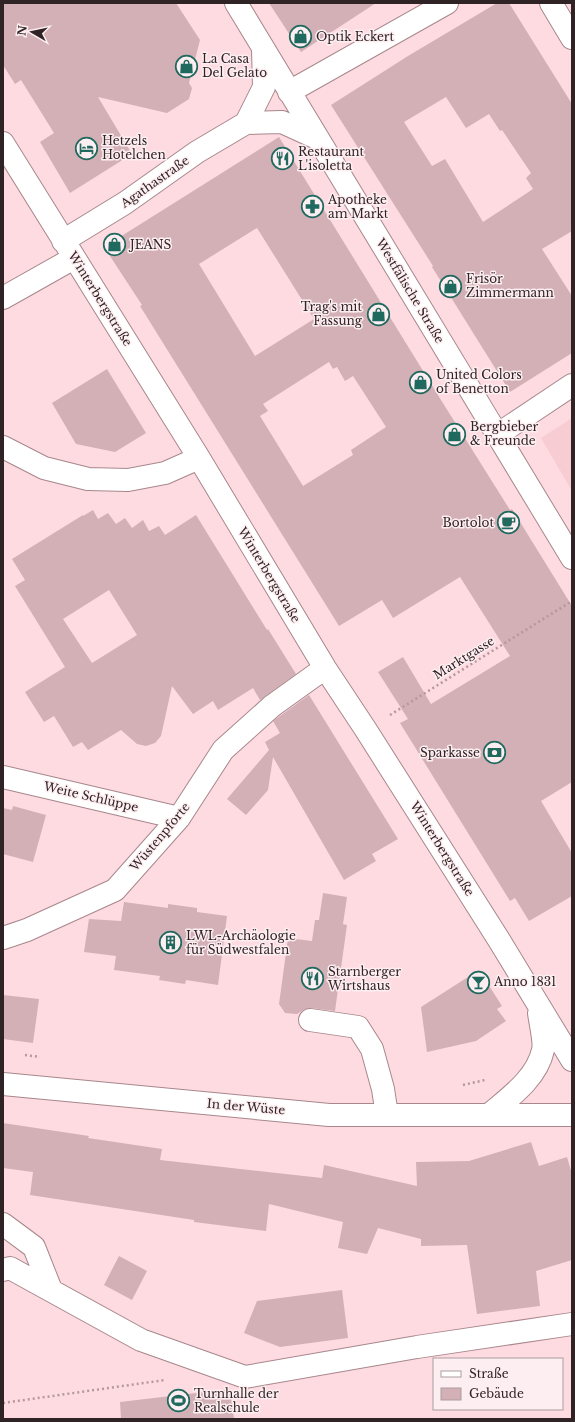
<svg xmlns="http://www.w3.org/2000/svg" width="575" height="1422" font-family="'Libre Baskerville',serif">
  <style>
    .built { fill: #f7cdd3 }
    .building { fill: #d2b0b6; fill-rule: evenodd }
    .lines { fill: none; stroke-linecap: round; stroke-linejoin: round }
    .minor-casing { stroke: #a7878c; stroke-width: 24 }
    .path { stroke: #b3989c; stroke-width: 2.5; stroke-dasharray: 2 3; stroke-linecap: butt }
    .minor { stroke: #fff; stroke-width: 22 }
    .labels { text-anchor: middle; stroke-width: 3; stroke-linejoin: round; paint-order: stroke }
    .poi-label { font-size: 12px; fill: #302325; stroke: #fdeef1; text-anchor: start }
    .street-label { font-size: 12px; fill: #302325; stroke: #fdeef1 }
  </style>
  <rect width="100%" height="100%" fill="#fedbe1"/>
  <path class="built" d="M572,418V491L541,438Z"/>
  <path class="building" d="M3,3H176L200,40L189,83L192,88L189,99L167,113L98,97L132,154L70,193L40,142L54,133L21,80L15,84L3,65Z
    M269,3H376L301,52Z
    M497,3H509L572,104V231L542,249L572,296V353L510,392L432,267L433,266L331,105L408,56ZM446,97L466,128L489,114L500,131L502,130L531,173L526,178L533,189L483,222L445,159L432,166L404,122Z
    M279,137L441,400L510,510L512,509L572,606V782L541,801L572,853V896L529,921L515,898L510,901L400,723L408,719L378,672L403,657L431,704L510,656L460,577L393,618L382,600L339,626L140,306L142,305L104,247ZM257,228L314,319L255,356L199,264ZM329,362L333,369L337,367L345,381L353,376L386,427L351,450L353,455L303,486L260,416L268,411L263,404Z
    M107,369L146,433L115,452L76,444L52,403Z
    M93,510L98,519L108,513L116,524L125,518L132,528L143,520L149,531L159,526L165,535L196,515L267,630L268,629L296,674L260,700L253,688L218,710L213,701L193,714L172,686L161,736L155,743L146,746L137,744L121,730L88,750L82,742L73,747L54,716L44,722L25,692L65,667L15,586L25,580L12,559L83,515V516ZM109,590L137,635L92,663L63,619Z
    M309,695L398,839L372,854L376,861L344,880L273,757L268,790L246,815L227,799L269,750L265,742L280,733L273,721Z
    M13,806L46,815L33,862L3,854V808L12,810Z
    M323,893L347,897L343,924L347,925L335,1011L311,1008L305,1009L297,1014L285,1013L279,1004L288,938L312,941L315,920H319Z
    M124,902L168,908V904L197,908V912L227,916L218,985L186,980L185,984L159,980L160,976L114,970L116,956L84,952L89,919L121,921Z
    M479,970L502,1006L497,1009L506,1021L476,1041L427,1052L421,1007Z
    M3,995L39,999L33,1043L3,1039Z
    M3,1123L89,1136L88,1138L162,1149L160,1160L322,1178L324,1165L417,1186L416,1162L469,1161L531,1142L539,1166L567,1157L572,1174V1260L536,1271L540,1306L477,1314L467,1245L421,1246V1239L378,1228L367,1254L338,1248L343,1222L269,1204L266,1231L194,1222V1220L30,1195L33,1172L3,1168Z
    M119,1256L147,1271L132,1300L104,1285Z
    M342,1290L348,1338L280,1347L244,1333L257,1301Z
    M230,1389L234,1419H121L120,1402Z"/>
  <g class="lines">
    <defs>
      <path id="minor" d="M236,3L572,558
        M551,3L572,38
        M289,92L447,3
        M246,123L282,122L317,138
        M3,143L199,458L325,668L366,730L499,940L572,1060
        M63,241L125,203L197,152L246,123L264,87L263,50
        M3,298L74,258
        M497,435L572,385
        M3,447L44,468L88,479L128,480L165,473L199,458
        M3,777L179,818
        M3,938L27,930L115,890L179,818L223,750L272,706L325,668
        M310,1020L358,1027L372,1049L383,1089L387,1115
        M3,1084L329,1115H572
        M490,1114C510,1097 537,1078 543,1050C545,1043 540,1021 539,1013
        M3,1224L34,1247L51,1290
        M3,1270L10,1268L141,1340L245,1377L417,1347L572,1324"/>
    </defs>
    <use href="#minor" class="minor-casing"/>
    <path class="path" d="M390,715L572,601
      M25,1055L40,1057
      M463,1085L485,1080
      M3,1403L165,1380"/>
    <use href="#minor" class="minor"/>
  </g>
  <defs>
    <symbol id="shop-ring" viewBox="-11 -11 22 22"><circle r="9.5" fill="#fdeef1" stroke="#20695f" stroke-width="1.5"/><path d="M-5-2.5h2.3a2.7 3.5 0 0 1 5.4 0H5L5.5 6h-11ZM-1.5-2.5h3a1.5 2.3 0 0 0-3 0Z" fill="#20695f"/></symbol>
    <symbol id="hotel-ring" viewBox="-11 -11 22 22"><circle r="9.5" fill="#fdeef1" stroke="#20695f" stroke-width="1.5"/><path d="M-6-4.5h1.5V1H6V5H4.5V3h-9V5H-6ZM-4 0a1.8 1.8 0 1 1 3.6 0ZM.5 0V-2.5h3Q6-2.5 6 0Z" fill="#20695f"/></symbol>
    <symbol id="restaurant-ring" viewBox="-11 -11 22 22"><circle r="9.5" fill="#fdeef1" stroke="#20695f" stroke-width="1.5"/><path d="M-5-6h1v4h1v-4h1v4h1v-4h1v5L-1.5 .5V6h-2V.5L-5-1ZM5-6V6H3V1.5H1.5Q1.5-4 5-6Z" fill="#20695f"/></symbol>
    <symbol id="pharmacy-ring" viewBox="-11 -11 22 22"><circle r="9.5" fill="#fdeef1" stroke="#20695f" stroke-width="1.5"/><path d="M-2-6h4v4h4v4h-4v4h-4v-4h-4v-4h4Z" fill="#20695f"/></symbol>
    <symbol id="cafe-ring" viewBox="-11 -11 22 22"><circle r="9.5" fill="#fdeef1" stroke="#20695f" stroke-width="1.5"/><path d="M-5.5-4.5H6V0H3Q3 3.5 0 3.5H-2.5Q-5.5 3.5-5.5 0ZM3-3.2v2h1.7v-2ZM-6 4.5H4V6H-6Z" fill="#20695f"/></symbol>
    <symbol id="bank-ring" viewBox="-11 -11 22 22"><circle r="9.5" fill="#fdeef1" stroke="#20695f" stroke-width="1.5"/><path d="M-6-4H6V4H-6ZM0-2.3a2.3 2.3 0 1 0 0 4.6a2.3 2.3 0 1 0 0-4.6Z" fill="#20695f"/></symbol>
    <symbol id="building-ring" viewBox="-11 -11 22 22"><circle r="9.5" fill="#fdeef1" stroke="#20695f" stroke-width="1.5"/><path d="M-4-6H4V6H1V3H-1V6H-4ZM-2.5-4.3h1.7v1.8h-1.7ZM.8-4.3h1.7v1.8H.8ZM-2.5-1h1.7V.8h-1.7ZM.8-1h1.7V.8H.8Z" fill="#20695f"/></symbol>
    <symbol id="bar-ring" viewBox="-11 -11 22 22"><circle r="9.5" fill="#fdeef1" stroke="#20695f" stroke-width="1.5"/><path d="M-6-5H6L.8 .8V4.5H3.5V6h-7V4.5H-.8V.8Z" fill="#20695f"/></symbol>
    <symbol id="stadium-ring" viewBox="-11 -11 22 22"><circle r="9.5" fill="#fdeef1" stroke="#20695f" stroke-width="1.5"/><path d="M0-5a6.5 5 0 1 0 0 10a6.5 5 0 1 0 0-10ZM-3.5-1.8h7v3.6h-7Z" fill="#20695f"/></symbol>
  </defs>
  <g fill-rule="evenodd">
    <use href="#shop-ring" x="288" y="24" width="25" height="25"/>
    <use href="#shop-ring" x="174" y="54" width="25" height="25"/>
    <use href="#hotel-ring" x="74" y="136" width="25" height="25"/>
    <use href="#restaurant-ring" x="270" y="146" width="25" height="25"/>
    <use href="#pharmacy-ring" x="300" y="194" width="25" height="25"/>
    <use href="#shop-ring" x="102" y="232" width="25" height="25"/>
    <use href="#shop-ring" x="438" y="274" width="25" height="25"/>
    <use href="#shop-ring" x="366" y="302" width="25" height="25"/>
    <use href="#shop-ring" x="408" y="370" width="25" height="25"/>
    <use href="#shop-ring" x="442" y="422" width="25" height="25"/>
    <use href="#cafe-ring" x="496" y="510" width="25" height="25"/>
    <use href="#bank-ring" x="482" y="740" width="25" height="25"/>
    <use href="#building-ring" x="158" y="930" width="25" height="25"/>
    <use href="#restaurant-ring" x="300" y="966" width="25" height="25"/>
    <use href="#bar-ring" x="466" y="970" width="25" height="25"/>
    <use href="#stadium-ring" x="166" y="1388" width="25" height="25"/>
  </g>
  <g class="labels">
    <g class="poi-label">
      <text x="316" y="41">Optik Eckert</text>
      <text x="202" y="63">La Casa<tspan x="202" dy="14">Del Gelato</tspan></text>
      <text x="102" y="145">Hetzels<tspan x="102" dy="14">Hotelchen</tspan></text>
      <text x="298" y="156">Restaurant<tspan x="298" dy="14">L'isoletta</tspan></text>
      <text x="328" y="204">Apotheke<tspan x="328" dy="14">am Markt</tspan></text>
      <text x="130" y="249">JEANS</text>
      <text x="466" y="283">Frisör<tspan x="466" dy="14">Zimmermann</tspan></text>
      <text x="362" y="311" text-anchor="end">Trag's mit<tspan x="362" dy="14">Fassung</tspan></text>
      <text x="436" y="379">United Colors<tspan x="436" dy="14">of Benetton</tspan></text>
      <text x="470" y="431">Bergbieber<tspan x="470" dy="14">&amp; Freunde</tspan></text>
      <text x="494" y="527" text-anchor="end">Bortolot</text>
      <text x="480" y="757" text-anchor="end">Sparkasse</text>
      <text x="186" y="940">LWL-Archäologie<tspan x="186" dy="14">für Südwestfalen</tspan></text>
      <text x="328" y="976">Starnberger<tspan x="328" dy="14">Wirtshaus</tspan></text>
      <text x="494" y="986">Anno 1831</text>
      <text x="194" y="1398">Turnhalle der<tspan x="194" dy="14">Realschule</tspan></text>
    </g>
    <g class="street-label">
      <text transform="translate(155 182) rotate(-35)" y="4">Agathastraße</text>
      <text transform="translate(410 291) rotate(59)" y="4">Westfälische Straße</text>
      <text transform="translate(100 299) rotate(58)" y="4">Winterbergstraße</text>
      <text transform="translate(269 575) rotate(59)" y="4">Winterbergstraße</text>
      <text transform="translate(464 658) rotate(-32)" y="4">Marktgasse</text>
      <text transform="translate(91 797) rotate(13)" y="4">Weite Schlüppe</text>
      <text transform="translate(160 837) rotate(-50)" y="4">Wüstenpforte</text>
      <text transform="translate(442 849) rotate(58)" y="4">Winterbergstraße</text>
      <text transform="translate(246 1107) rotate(5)" y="4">In der Wüste</text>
    </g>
  </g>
  <rect width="575" height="1422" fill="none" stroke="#302325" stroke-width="8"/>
  <rect x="433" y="1358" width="130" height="52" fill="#fdeef1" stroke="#ab9d9f"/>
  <rect x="441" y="1371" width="20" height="6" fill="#ffffff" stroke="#ab9d9f"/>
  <text x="469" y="1378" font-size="12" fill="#302325">Straße</text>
  <rect x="441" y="1388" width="20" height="12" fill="#d2b0b6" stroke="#ab9d9f"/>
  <text x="469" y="1398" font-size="12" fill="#302325">Gebäude</text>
  <g transform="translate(32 32) rotate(279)" stroke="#fdeef1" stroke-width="3" paint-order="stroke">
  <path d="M0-3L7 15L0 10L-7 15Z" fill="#302325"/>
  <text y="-6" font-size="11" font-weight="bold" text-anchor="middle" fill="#302325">N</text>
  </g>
</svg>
